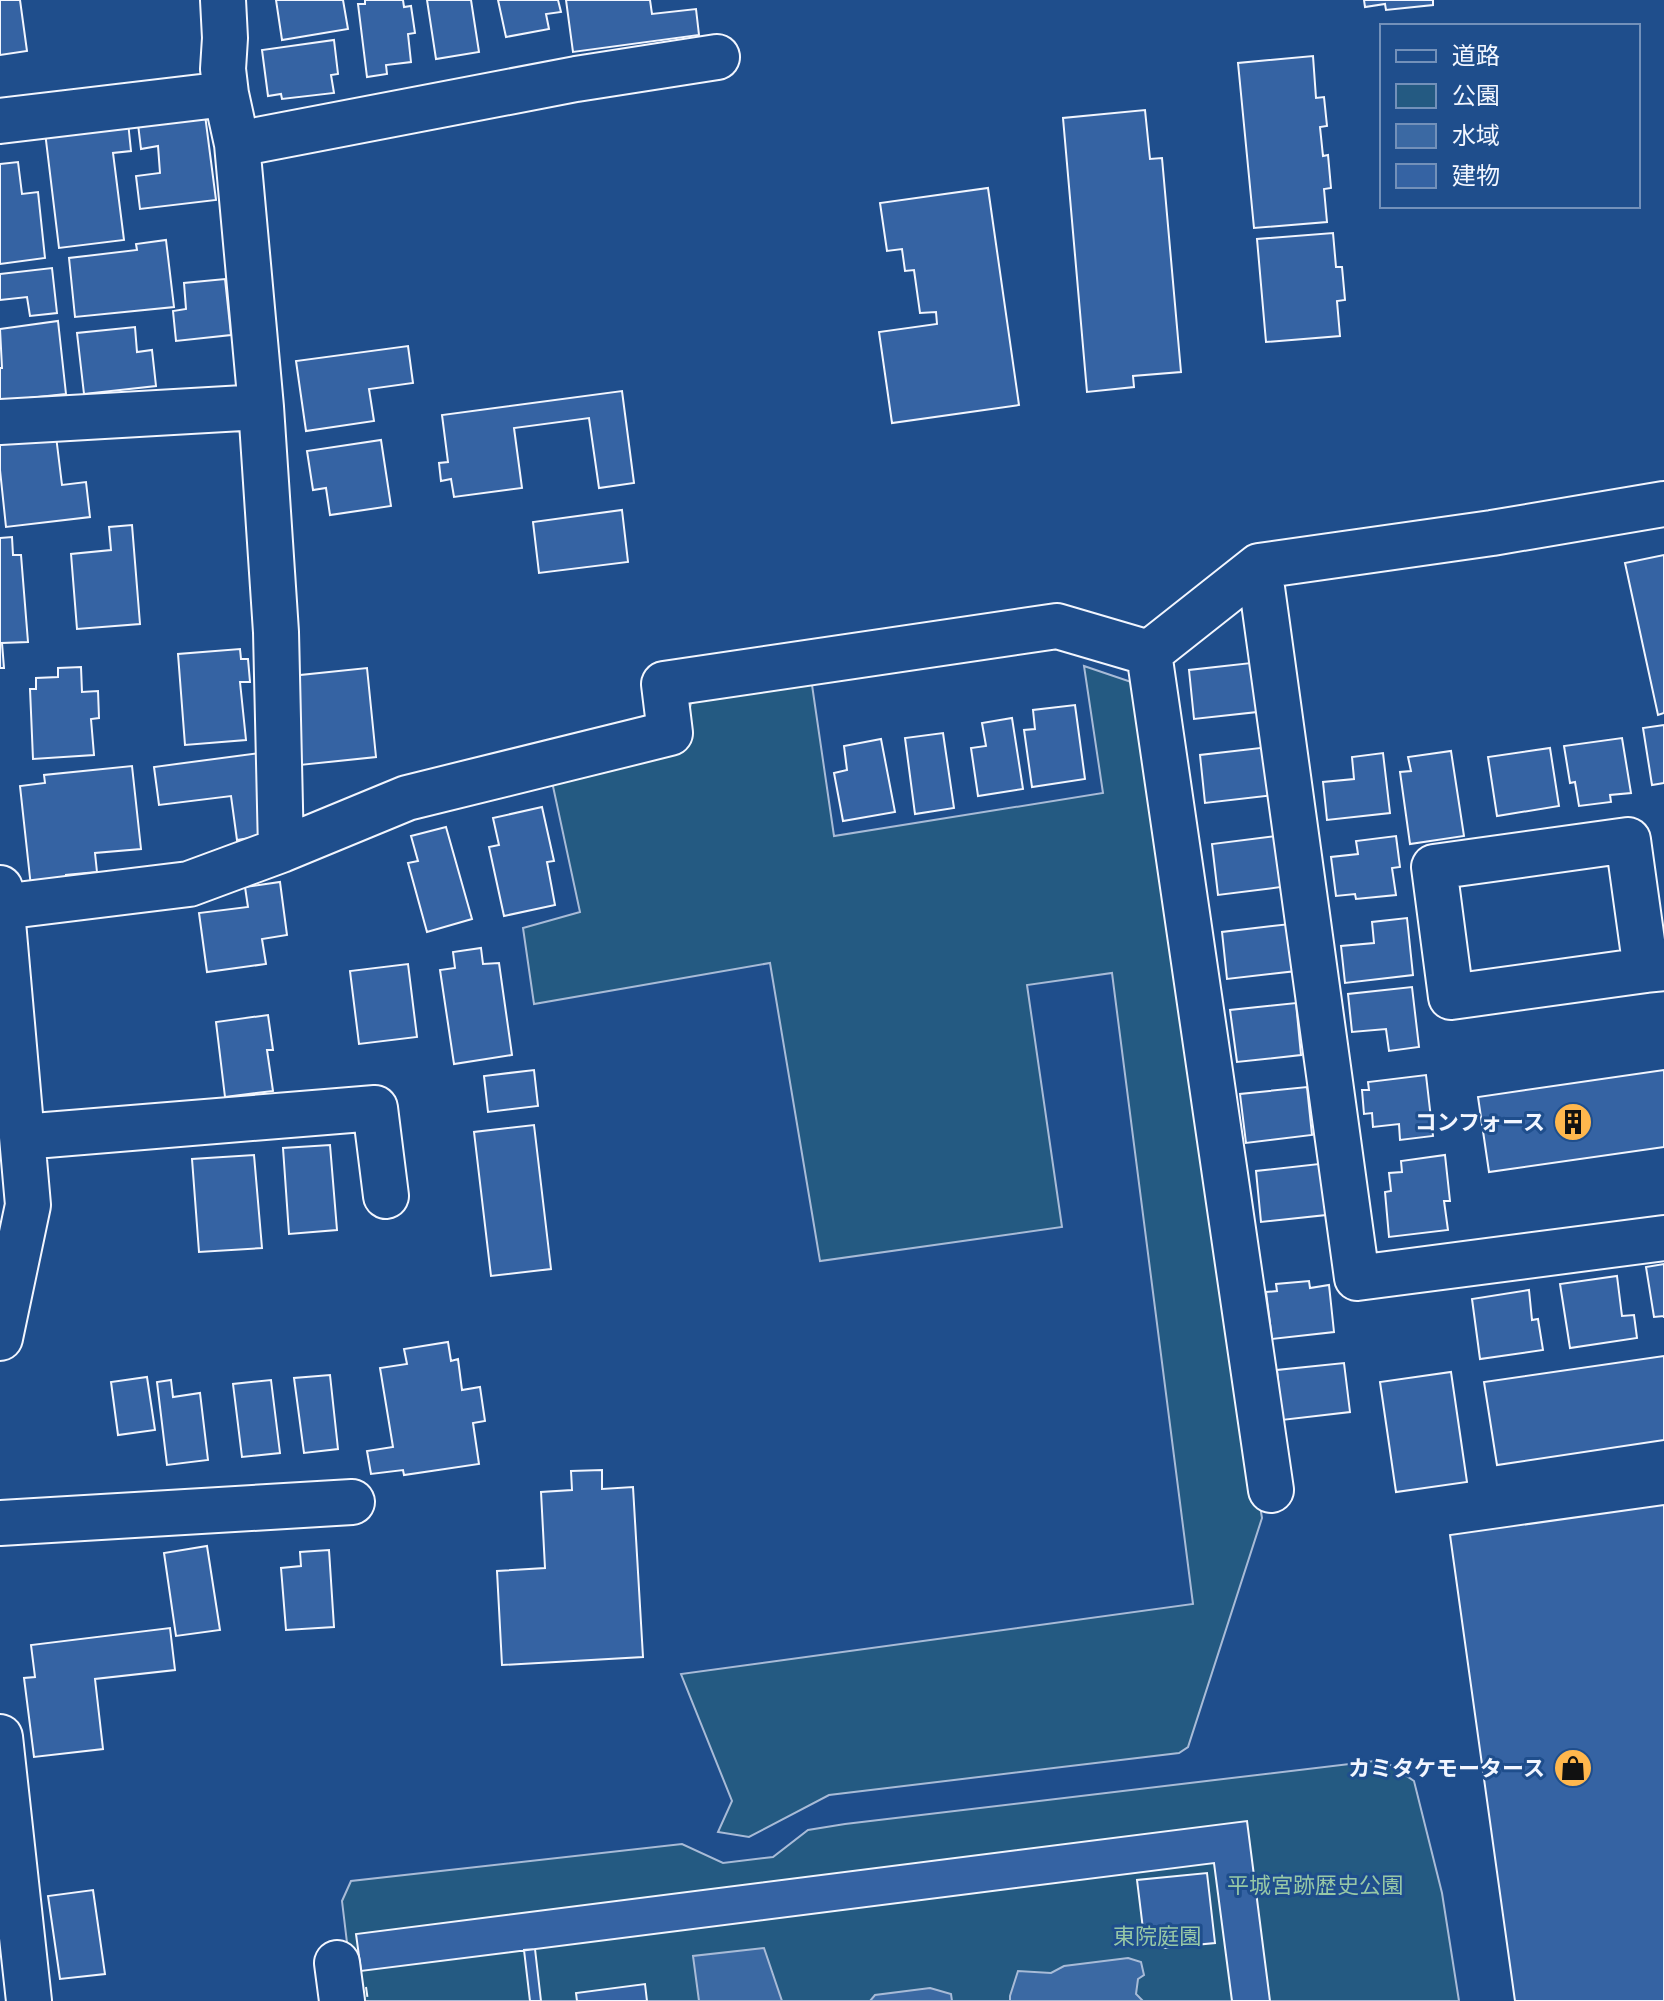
<svg xmlns="http://www.w3.org/2000/svg" width="1664" height="2001" font-family="'Sofia Sans Condensed','Noto Sans JP',sans-serif">
  <style>
    .green { fill: #245a82; stroke: #a8bbd7; stroke-width: 2 }
    .water { fill: #3b69a3; stroke: #a8bbd7; stroke-width: 2 }
    .building { fill: #3563a3; stroke: #f2f6ff; stroke-width: 2 }
    .lines { fill: none; stroke-linecap: round; stroke-linejoin: round }
    .minor-casing { stroke: #f2f6ff; stroke-width: 48 }
    .minor { stroke: #1f4e8c; stroke-width: 44 }
    .fence { stroke: #f2f6ff; stroke-width: 2; stroke-dasharray: 10 4; stroke-linecap: butt }
    .labels { text-anchor: middle; stroke-width: 6; stroke-linejoin: round; paint-order: stroke }
    .poi-label { font-size: 22px; font-weight: bold; fill: #f2f6ff; stroke: #1f4e8c; text-anchor: end }
    .park-label { font-size: 22px; fill: #97c8a6; stroke: #1f4e8c }
  </style>
  <rect width="100%" height="100%" fill="#1f4e8c"/>
  <path class="green" d="M1084,666L1146,687L1213,1210L1262,1518L1188,1747L1179,1753L829,1795L749,1837L718,1832L732,1801L681,1674L1193,1604L1112,973L1027,985L1062,1227L820,1261L770,963L534,1004L523,928L580,912L551,777L682,747L692,698L811,678L834,836L1103,793Z
    M1383,1760L1414,1781L1442,1893L1459,2001H354L342,1901L351,1881L682,1844L723,1863L773,1857L808,1830L845,1824Z"/>
  <path class="water" d="M764,1948L782,2001H699L693,1956Z
    M1128,1958L1141,1962L1144,1975L1138,1979L1136,1994L1143,2001H1010V1996L1018,1971L1051,1973L1064,1966Z
    M930,1988L951,1994L952,2001H870L875,1995Z"/>
  <path class="building" d="M0,0H20L27,51L0,55Z
    M276,0H343L348,29L282,40Z
    M365,0H403L404,7L411,6L415,33L408,34L411,62L386,65L387,74L367,77L358,4H365Z
    M427,0H471L479,52L436,59Z
    M498,0H558L561,12L546,14L549,29L506,37Z
    M566,0H650L652,14L696,9L699,35L573,52Z
    M1364,0H1433V5L1386,10L1385,4L1365,7Z
    M334,40L338,74L331,75L334,93L282,99L281,94L268,96L262,50Z
    M1313,56L1316,98L1324,97L1327,126L1320,127L1323,156L1328,155L1331,188L1324,189L1327,222L1254,228L1238,63Z
    M1145,110L1150,159L1162,158L1181,372L1133,376L1134,387L1087,392L1063,118Z
    M205,115L216,200L140,209L136,176L160,173L158,146L141,149L138,124Z
    M128,122L131,151L113,153L124,240L59,248L45,132Z
    M18,162L22,194L38,192L45,258L0,264V164Z
    M988,188L1019,405L892,423L879,332L937,324L936,312L920,313L914,270L905,271L902,249L887,251L880,203Z
    M1333,233L1336,267H1342L1345,300L1337,301L1340,336L1266,342L1257,239Z
    M166,240L174,307L75,317L69,258L137,250L136,244Z
    M52,268L57,313L30,316L27,297L0,300V274Z
    M225,279L231,335L176,341L173,311L186,309L184,283Z
    M58,321L66,394L0,401V368H2L0,329Z
    M135,327L137,352L152,350L156,386L84,394L77,333Z
    M408,346L413,383L369,389L374,421L306,431L296,361Z
    M622,391L634,483L599,488L589,418L514,428L522,488L454,497L451,479L441,481L439,463L448,462L442,415Z
    M56,436L62,485L86,482L90,517L6,527L0,470V443Z
    M381,440L391,506L330,515L326,488L313,490L307,451Z
    M622,510L628,562L539,573L533,522Z
    M132,525L140,624L77,629L71,554L111,550L109,527Z
    M12,537L13,555H21L28,642L2,643L4,668H0V538Z
    M1664,555V713L1658,715L1625,563Z
    M240,649L241,659H248L250,682H240L246,740L185,745L178,654Z
    M1251,663L1257,712L1194,719L1189,670Z
    M81,667L82,692L98,691L99,718L91,719L94,755L33,759L30,689H36V678L58,677V668Z
    M367,668L376,757L300,765L291,676Z
    M1075,705L1085,779L1032,787L1024,730L1035,729L1033,710Z
    M1012,718L1023,789L978,796L971,748L986,746L982,723Z
    M1664,725V783L1652,785L1643,728Z
    M943,733L954,808L915,814L905,738Z
    M1622,738L1631,793L1610,795L1611,802L1579,806L1575,782L1570,783L1564,746Z
    M881,739L895,812L843,821L834,773L847,770L844,746Z
    M1269,747L1275,795L1205,803L1200,755Z
    M1550,748L1559,806L1497,816L1488,757Z
    M1451,751L1464,836L1410,844L1400,772L1411,771L1408,757Z
    M259,753L270,835L237,840L231,796L159,805L154,767Z
    M1383,753L1390,813L1327,820L1323,782L1354,779L1352,757Z
    M132,766L141,849L95,853L97,872L66,875L67,883L31,887L20,786L45,783L44,775Z
    M542,807L554,861L547,862L555,905L504,916L489,847L499,845L493,818Z
    M446,827L472,919L427,932L408,863L418,861L411,836Z
    M1276,836L1281,887L1218,895L1212,844Z
    M1396,836L1400,867L1392,868L1396,895L1356,899L1355,894L1336,896L1331,857L1358,854L1356,841Z
    M280,882L287,935L262,939L266,964L207,972L199,913L248,907L245,887Z
    M1407,918L1413,975L1345,983L1341,946L1374,943L1372,922Z
    M1290,924L1296,971L1227,979L1222,932Z
    M481,948L483,964L499,963L512,1055L454,1064L440,970L455,968L453,952Z
    M408,964L417,1037L359,1044L350,971Z
    M1412,987L1419,1047L1389,1051L1386,1029L1352,1032L1348,994Z
    M1296,1003L1301,1055L1237,1062L1230,1010Z
    M268,1015L273,1050H267L273,1091L225,1097L216,1022Z
    M534,1070L538,1106L488,1112L484,1076Z
    M1664,1070V1147L1489,1172L1478,1097Z
    M1426,1075L1433,1136L1400,1140L1399,1124L1373,1127L1372,1113L1364,1114L1362,1090H1369L1368,1082Z
    M1307,1087L1312,1135L1246,1143L1240,1094Z
    M534,1125L551,1269L491,1276L474,1132Z
    M330,1145L337,1230L289,1234L283,1148Z
    M254,1155L262,1248L199,1252L192,1159Z
    M1445,1155L1450,1201H1444L1448,1230L1389,1237L1385,1192L1391,1191L1389,1173L1402,1172L1401,1161Z
    M1319,1164L1326,1215L1261,1222L1256,1171Z
    M1664,1264V1318V1316L1654,1317L1646,1267Z
    M1617,1276L1622,1316L1634,1315L1637,1338L1570,1348L1560,1284Z
    M1309,1281L1310,1288L1329,1285L1334,1332L1272,1339L1266,1292L1277,1291L1276,1284Z
    M1529,1290L1532,1320L1538,1319L1543,1350L1480,1359L1472,1299Z
    M448,1342L451,1361L458,1359L462,1390L480,1387L485,1421L473,1423L479,1464L404,1475L403,1470L371,1474L367,1451L393,1447L380,1368L407,1364L404,1349Z
    M1664,1356V1440L1497,1465L1484,1382Z
    M1344,1363L1350,1412L1282,1420L1277,1370Z
    M1451,1372L1467,1482L1396,1492L1380,1382Z
    M330,1375L338,1449L304,1453L294,1378Z
    M147,1377L155,1430L118,1435L111,1382Z
    M171,1380L173,1397L200,1393L208,1460L167,1465L157,1382Z
    M271,1380L280,1453L242,1457L233,1384Z
    M602,1470V1489L633,1487L643,1657L502,1665L497,1571L545,1568L541,1492L572,1490L571,1471Z
    M1664,1505V2001H1515L1450,1535Z
    M207,1546L220,1630L176,1636L164,1553Z
    M329,1550L334,1627L286,1630L281,1568L301,1566L300,1552Z
    M170,1628L175,1670L95,1679L103,1749L34,1757L24,1678L35,1677L31,1645Z
    M1247,1821L1270,2001H1232L1214,1863L361,1971L356,1934Z
    M1207,1873L1215,1943L1164,1948L1161,1926L1143,1929L1137,1880Z
    M93,1890L105,1974L60,1979L48,1896Z
    M535,1949L541,2001H530L524,1950Z
    M645,1984L647,2001H577L576,1993Z"/>
  <g class="lines">
    <defs>
      <path id="minor" d="M223,0L225,38L223,69L226,94L237,144L261,407L276,632L281,850
        M0,121L226,94
        M237,144L576,79L717,57
        M0,422L261,407
        M1259,566L1357,1278L1664,1238
        M1149,653L1271,1490
        M0,888L28,1205L0,1338
        M2,907L189,884L281,850L407,798L670,733L664,684L1057,626L1149,653L1259,566L1492,533L1664,504
        M1646,970L1628,840L1434,867L1451,997L1646,970L1664,968
        M22,1137L375,1108L386,1196
        M0,1523L352,1502
        M0,1737L29,2001
        M337,1963L342,2001"/>
    </defs>
    <use href="#minor" class="minor-casing"/>
    <use href="#minor" class="minor"/>
    <path class="fence" d="M366,1987L368,2001"/>
  </g>
  <defs>
    <symbol id="building-disc" viewBox="-11 -11 22 22"><circle r="9.5" fill="#ffb74d" stroke="#1f4e8c"/><path d="M-4-6H4V6H1V3H-1V6H-4ZM-2.5-4.3h1.7v1.8h-1.7ZM.8-4.3h1.7v1.8H.8ZM-2.5-1h1.7V.8h-1.7ZM.8-1h1.7V.8H.8Z" fill="#111"/></symbol>
    <symbol id="shop-disc" viewBox="-11 -11 22 22"><circle r="9.5" fill="#ffb74d" stroke="#1f4e8c"/><path d="M-5-2.5h2.3a2.7 3.5 0 0 1 5.4 0H5L5.5 6h-11ZM-1.5-2.5h3a1.5 2.3 0 0 0-3 0Z" fill="#111"/></symbol>
  </defs>
  <g fill-rule="evenodd">
    <use href="#building-disc" x="1551" y="1100" width="44" height="44"/>
    <use href="#shop-disc" x="1551" y="1746" width="44" height="44"/>
  </g>
  <g class="labels">
    <g class="poi-label">
      <text x="1545" y="1130">コンフォース</text>
      <text x="1545" y="1776">カミタケモータース</text>
    </g>
    <g class="park-label">
      <text x="1315" y="1893">平城宮跡歴史公園</text>
      <text x="1157" y="1944">東院庭園</text>
    </g>
  </g>
  <rect x="1380" y="24" width="260" height="184" fill="#1f4e8c" stroke="#7391ba" stroke-width="2"/>
  <rect x="1396" y="50" width="40" height="12" fill="#1f4e8c" stroke="#7391ba" stroke-width="2"/>
  <text x="1452" y="64" font-size="24" fill="#f2f6ff">道路</text>
  <rect x="1396" y="84" width="40" height="24" fill="#245a82" stroke="#7391ba" stroke-width="2"/>
  <text x="1452" y="104" font-size="24" fill="#f2f6ff">公園</text>
  <rect x="1396" y="124" width="40" height="24" fill="#3b69a3" stroke="#7391ba" stroke-width="2"/>
  <text x="1452" y="144" font-size="24" fill="#f2f6ff">水域</text>
  <rect x="1396" y="164" width="40" height="24" fill="#3563a3" stroke="#7391ba" stroke-width="2"/>
  <text x="1452" y="184" font-size="24" fill="#f2f6ff">建物</text>
</svg>
